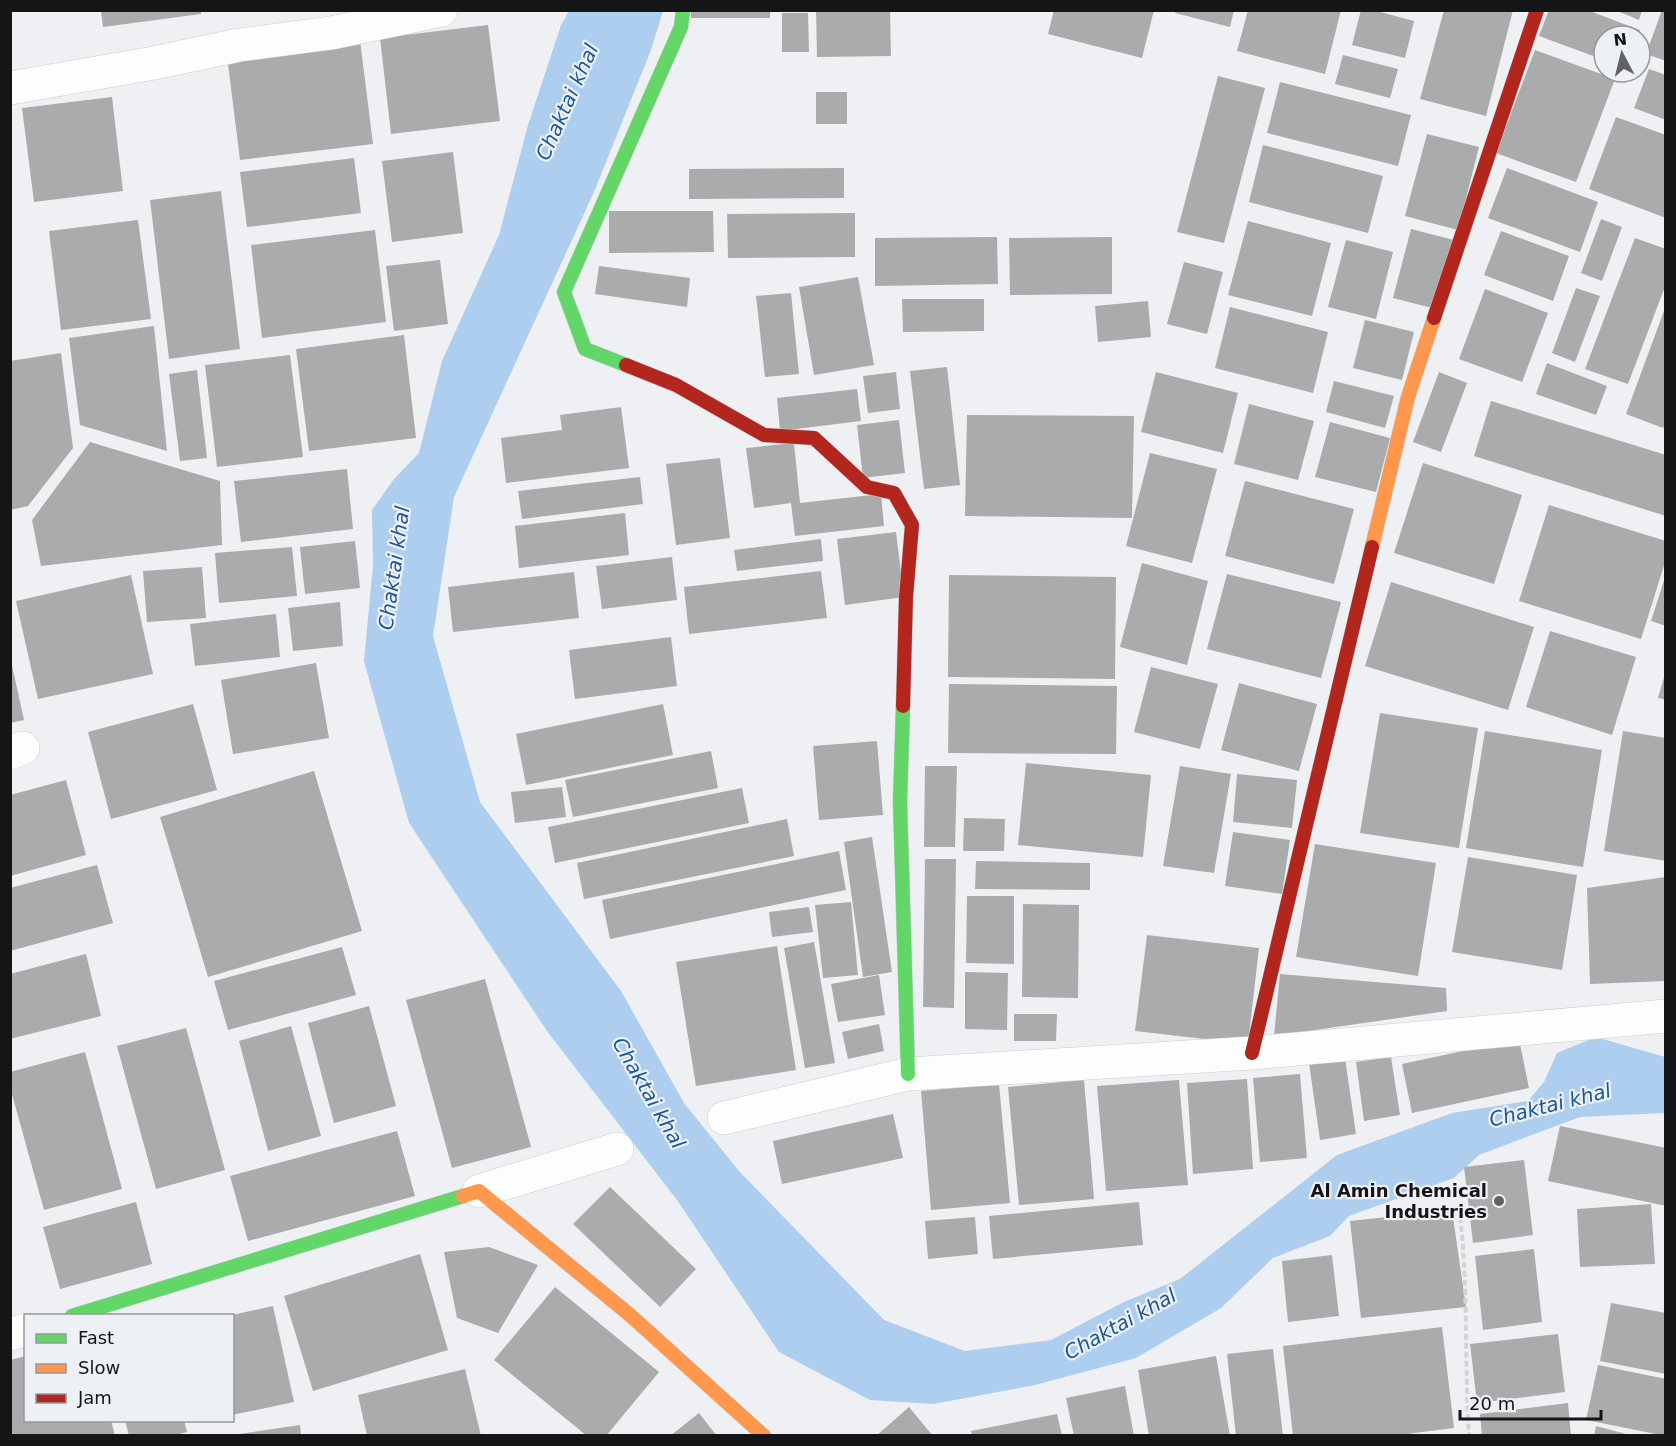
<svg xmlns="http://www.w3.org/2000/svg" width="1676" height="1446" font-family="'DejaVu Sans',sans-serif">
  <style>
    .water { fill: #aecef0 }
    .building { fill: #aaabad }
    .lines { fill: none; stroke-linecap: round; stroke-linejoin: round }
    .street-casing { stroke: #cbcccf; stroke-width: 34 }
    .fast-casing { stroke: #cbcccf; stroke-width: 15 }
    .slow-casing { stroke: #cbcccf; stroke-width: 15 }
    .jam-casing { stroke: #cbcccf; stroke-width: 15 }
    .path { stroke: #d3d3d4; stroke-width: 4; stroke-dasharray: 6 3; stroke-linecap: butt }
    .street { stroke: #fcfdfd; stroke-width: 33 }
    .fast { stroke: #63d668; stroke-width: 14 }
    .slow { stroke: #ff974d; stroke-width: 14 }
    .jam { stroke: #b3261e; stroke-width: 14 }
    .poi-dot { fill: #606263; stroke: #edf0f4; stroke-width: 2 }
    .labels { text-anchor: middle; stroke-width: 4.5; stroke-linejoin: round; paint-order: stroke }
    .poi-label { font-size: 18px; font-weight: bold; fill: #141516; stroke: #edf0f4; text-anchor: end }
    .water-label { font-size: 20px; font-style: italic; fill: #195994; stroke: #edf0f4 }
  </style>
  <rect width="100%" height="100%" fill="#eef0f3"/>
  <path class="water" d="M569,11H663L651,50L594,192L454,497L433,636L480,802L621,991L684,1103L739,1171L884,1320L965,1351L1051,1340L1124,1302L1180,1279L1337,1155L1452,1113L1528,1101L1544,1082L1557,1053L1596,1037L1665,1057V1113L1580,1117L1479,1155L1454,1178L1349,1216L1330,1236L1273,1258L1221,1308L1136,1358L1035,1385L933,1404L870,1400L779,1352L677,1200L547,1031L409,823L364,661L373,565L372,510L394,479L419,453L442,361L499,235L528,125L561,25Z"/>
  <path class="building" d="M101,10H201V14L103,27Z
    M691,10H770V18H691Z
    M816,10H890L891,56L817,57Z
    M1054,10H1154L1142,58L1048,34Z
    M1176,10H1234L1230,27L1175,13Z
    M1248,10H1341L1325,74L1237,51Z
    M1361,10H1373L1414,21L1405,58L1352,45Z
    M1444,10H1513L1486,116L1420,99Z
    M1549,10H1587L1640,30L1638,36H1604V60L1539,36Z
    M1615,10H1642L1639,20Z
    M1662,10L1666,12V61L1646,54Z
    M782,13H808L809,52H782Z
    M488,25L500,121L391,134L380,38Z
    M360,40L373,144L240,160L227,56Z
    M1535,50L1615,79L1576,182L1496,153Z
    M1343,55L1398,69L1390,98L1335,84Z
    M1649,69L1666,75V120L1634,108Z
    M1218,76L1265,88L1224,243L1177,232Z
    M1280,82L1411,115L1398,166L1267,133Z
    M816,92H847V124H816Z
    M112,97L123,191L34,202L22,108Z
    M1616,117L1666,135V218L1589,189Z
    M1427,134L1479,147L1458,230L1405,216Z
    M1263,145L1383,176L1368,233L1249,202Z
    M453,152L463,233L392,242L382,161Z
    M354,158L361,213L247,227L240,172Z
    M844,168V198L689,199V169Z
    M1507,168L1598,202L1580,252L1488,218Z
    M221,191L240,349L169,359L150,200Z
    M609,211H713L714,252L609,253Z
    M855,213V257L728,258L727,214Z
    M1601,219L1622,227L1602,281L1581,273Z
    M138,220L151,319L61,330L49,231Z
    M1248,221L1331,243L1312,316L1228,295Z
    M1411,229L1454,240L1436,309L1393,298Z
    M375,230L386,322L262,338L251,245Z
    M1501,231L1569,256L1553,301L1484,275Z
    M997,237L998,284L875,286V238Z
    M1112,237V294L1010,295L1009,238Z
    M1635,238L1666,249V284L1628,384L1585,369Z
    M1346,240L1393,252L1376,319L1328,307Z
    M440,260L448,324L394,331L386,266Z
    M1184,262L1223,272L1207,334L1167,324Z
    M599,266L690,278L687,307L595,294Z
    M858,277L874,365L814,375L799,287Z
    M1576,288L1600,296L1575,362L1552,353Z
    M1485,289L1548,313L1522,382L1459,359Z
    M791,293L799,374L765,377L756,296Z
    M902,299H984V331L903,332Z
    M1148,301L1151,337L1098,342L1095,306Z
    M1230,307L1328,332L1313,393L1215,368Z
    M1665,308L1666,423L1663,428L1626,414Z
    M1365,320L1414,332L1402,380L1353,368Z
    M154,326L167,451L80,425L69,338Z
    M404,335L416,438L309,451L296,349Z
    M61,353L73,448L28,506L10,510V361Z
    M290,355L303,457L217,467L205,365Z
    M1547,363L1607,386L1596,415L1536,394Z
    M947,367L960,485L924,489L910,371Z
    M197,370L207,458L180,461L169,374Z
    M896,372L900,409L868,413L863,376Z
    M1156,372L1238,393L1223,453L1141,432Z
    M1439,372L1467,383L1441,452L1413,442Z
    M1334,381L1394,396L1385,428L1326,412Z
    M857,389L861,421L780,431L777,398Z
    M1491,401L1666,455V516L1474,456Z
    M1249,404L1314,421L1298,480L1234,464Z
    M621,407L629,468L506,483L501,438L562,430L560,415Z
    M967,415L1134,416L1132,518L965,516Z
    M899,420L905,473L863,478L857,425Z
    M1330,422L1390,438L1376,492L1315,477Z
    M90,442L220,481L222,545L41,566L32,520Z
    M794,443L800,503L881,494L884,526L795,536L791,503L754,508L746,448Z
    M1150,453L1217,469L1192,563L1126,546Z
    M720,458L730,538L676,545L666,464Z
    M1423,463L1522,495L1494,584L1394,553Z
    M347,469L353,529L241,542L234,481Z
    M640,477L643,504L522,519L518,491Z
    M1245,481L1354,509L1334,584L1225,556Z
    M1549,505L1666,541V559L1641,639L1519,601Z
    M625,513L629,555L519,568L515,526Z
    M896,532L904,597L845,605L837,539Z
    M821,539L823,561L737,571L734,550Z
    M355,541L360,588L305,594L300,547Z
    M292,547L297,596L219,603L215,553Z
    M672,557L677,600L602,609L596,566Z
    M1142,563L1208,581L1187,665L1120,647Z
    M202,567L206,618L147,622L143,571Z
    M821,571L827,618L689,634L684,587Z
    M574,572L579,618L453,632L448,587Z
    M1227,574L1341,602L1321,678L1207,649Z
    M131,575L153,674L38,699L16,601Z
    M949,575L1116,577L1115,679L948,677Z
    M1665,577H1666V626L1651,621Z
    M1391,582L1534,627L1508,710L1365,666Z
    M340,602L343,646L293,651L288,608Z
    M276,614L280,657L195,666L190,624Z
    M1550,631L1636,657L1612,735L1526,707Z
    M671,637L677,686L575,699L569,650Z
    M10,656L24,720L10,723Z
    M316,663L329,738L233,754L221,680Z
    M1151,667L1218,684L1200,749L1134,732Z
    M1665,674H1666V700L1658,698Z
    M1239,683L1317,704L1299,771L1221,750Z
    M949,684L1117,686L1116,754L948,753Z
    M193,704L217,790L111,819L88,732Z
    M663,704L673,755L526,785L516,734Z
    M1380,713L1478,728L1459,848L1360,833Z
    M1485,731L1602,750L1583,867L1466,848Z
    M1623,731L1666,738V861L1604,851Z
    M877,741L883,815L819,820L813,746Z
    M711,751L718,788L573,817L565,780Z
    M1026,763L1151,775L1143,857L1018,845Z
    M925,766H957L955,847H924Z
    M1180,766L1231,774L1214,873L1163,866Z
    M314,771L362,931L208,977L160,817Z
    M1237,774L1297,780L1292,828L1233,822Z
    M66,780L86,855L10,876V795Z
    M562,787L566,817L515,823L511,792Z
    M742,788L749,823L555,863L548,827Z
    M964,818L1005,819L1004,851H963Z
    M787,819L794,856L584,899L577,863Z
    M1233,832L1290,840L1282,894L1225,886Z
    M872,837L892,972L863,977L844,842Z
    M1315,844L1436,863L1418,976L1296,957Z
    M839,851L846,890L610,939L602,900Z
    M1468,857L1577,875L1562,970L1452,952Z
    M925,859H956L954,1008L923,1007Z
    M976,861L1090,863V890L975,889Z
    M97,865L113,923L10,951V888Z
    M1666,877V981L1590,984L1587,888Z
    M967,896H1014V964L966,963Z
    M851,902L858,975L823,978L815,905Z
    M1023,904L1079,905L1078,998L1022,997Z
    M809,907L813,932L772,937L769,912Z
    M1147,935L1259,948L1248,1044L1135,1031Z
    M814,942L835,1063L805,1068L784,948Z
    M777,946L796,1070L696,1086L676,962Z
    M342,947L356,995L228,1030L214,981Z
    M86,954L101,1016L10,1039V974Z
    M965,972L1008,973L1007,1030L965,1029Z
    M1280,974L1446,988L1447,1011L1274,1036Z
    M879,975L885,1015L838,1022L831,984Z
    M485,979L531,1147L452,1168L406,1000Z
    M369,1006L396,1106L334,1123L308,1023Z
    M1014,1014H1057L1056,1041H1014Z
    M879,1024L884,1051L848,1059L842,1032Z
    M291,1026L321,1136L268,1151L239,1041Z
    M186,1028L225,1170L156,1189L117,1046Z
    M1519,1039L1529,1088L1412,1113L1402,1064Z
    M85,1052L122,1189L44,1210L10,1087V1072Z
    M1391,1057L1400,1115L1364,1121L1356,1062Z
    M1345,1058L1356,1134L1320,1140L1309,1063Z
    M1300,1074L1307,1158L1260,1162L1253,1078Z
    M1247,1079L1253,1169L1193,1174L1187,1083Z
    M1084,1080L1094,1199L1019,1205L1008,1087Z
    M1179,1080L1188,1185L1106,1191L1097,1086Z
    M999,1084L1010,1203L931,1210L921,1091Z
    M893,1114L903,1158L782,1184L773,1141Z
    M1560,1126L1666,1148V1206L1548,1181Z
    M397,1131L415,1196L248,1241L230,1176Z
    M1524,1160L1533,1235L1473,1243L1464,1167Z
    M610,1187L696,1269L660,1307L573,1224Z
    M136,1202L152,1264L60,1289L43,1227Z
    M1139,1202L1143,1245L993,1259L989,1216Z
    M1651,1204L1655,1264L1580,1267L1577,1209Z
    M1452,1210L1466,1307L1361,1318L1350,1221Z
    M975,1217L978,1254L928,1259L925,1221Z
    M489,1247L538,1265L498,1333L457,1318L444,1252Z
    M1534,1249L1542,1322L1483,1330L1475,1256Z
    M420,1254L448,1350L313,1391L284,1296Z
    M1332,1255L1339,1316L1288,1322L1282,1261Z
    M555,1287L659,1372L606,1436H587L494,1360Z
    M1611,1303L1666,1313V1374L1600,1361Z
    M273,1306L294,1402L232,1415V1315Z
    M1442,1327L1454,1428L1391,1436H1293L1283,1346Z
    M1558,1334L1565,1392L1477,1403L1470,1344Z
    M1273,1349L1283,1436H1236L1227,1354Z
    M26,1356V1420H111L115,1436H10V1360Z
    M1216,1356L1230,1436H1149L1138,1370Z
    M1598,1365L1666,1379V1436L1586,1420Z
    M465,1369L481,1436H367L358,1395Z
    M1125,1386L1134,1436H1074L1066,1398Z
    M1568,1403L1571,1436H1482L1480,1414Z
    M909,1407L933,1436H876Z
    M699,1413L717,1436H670Z
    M1057,1414L1062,1436H972L971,1431Z
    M125,1420H184L187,1432L172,1436H129Z
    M300,1425L301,1436H239V1434Z
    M1596,1426L1630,1435V1436H1594Z"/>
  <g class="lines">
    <defs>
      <path id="street" d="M10,88L154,63L239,45L331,33L441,10
        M10,753L23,748
        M724,1118L908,1074L1252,1053L1666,1016
        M479,1191L617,1149
        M10,1334L26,1330"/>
      <path id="fast" d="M626,365L585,349L564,292L681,27L683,10
        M903,706L900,802L908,1074
        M72,1316L463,1196"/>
      <path id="slow" d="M1372,547L1408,397L1434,318
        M463,1196L479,1191L630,1315L764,1436"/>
      <path id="jam" d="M1434,318L1537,10
        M626,365L676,385L764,435L814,438L867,487L894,493L912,525L906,597L903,706
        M1252,1053L1372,547"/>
    </defs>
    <use href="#street" class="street-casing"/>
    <use href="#fast" class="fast-casing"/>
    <use href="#slow" class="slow-casing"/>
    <use href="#jam" class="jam-casing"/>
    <path class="path" d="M1459,1208C1469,1284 1464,1360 1469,1436"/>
    <use href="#street" class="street"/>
    <use href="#fast" class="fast"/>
    <use href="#slow" class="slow"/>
    <use href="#jam" class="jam"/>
  </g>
  <circle class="poi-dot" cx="1499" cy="1201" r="6"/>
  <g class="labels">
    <g class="poi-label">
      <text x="1487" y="1197">Al Amin Chemical<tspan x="1487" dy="21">Industries</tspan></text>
    </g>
    <g class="water-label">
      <text transform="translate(567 102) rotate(-66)" y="7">Chaktai khal</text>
      <text transform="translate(394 568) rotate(-82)" y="7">Chaktai khal</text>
      <text transform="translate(649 1093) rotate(60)" y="7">Chaktai khal</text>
      <text transform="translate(1550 1105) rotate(-14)" y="7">Chaktai khal</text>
      <text transform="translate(1120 1324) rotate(-29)" y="7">Chaktai khal</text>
    </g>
  </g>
  <rect width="1676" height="1446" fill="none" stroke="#141516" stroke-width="24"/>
  <rect x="24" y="1314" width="210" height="108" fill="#edf0f4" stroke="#96989b" stroke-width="1.5"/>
  <rect x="36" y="1334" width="30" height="9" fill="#63d668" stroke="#96989b" stroke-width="1.5"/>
  <text x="78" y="1344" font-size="18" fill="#141516">Fast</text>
  <rect x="36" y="1364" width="30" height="9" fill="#ff974d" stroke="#96989b" stroke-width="1.5"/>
  <text x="78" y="1374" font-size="18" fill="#141516">Slow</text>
  <rect x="36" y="1394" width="30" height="9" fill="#b3261e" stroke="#96989b" stroke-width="1.5"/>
  <text x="78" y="1404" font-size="18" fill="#141516">Jam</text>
  <g transform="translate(1622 54) rotate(353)"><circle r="28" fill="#edf0f4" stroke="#96989b" stroke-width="1.5"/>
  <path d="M0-4.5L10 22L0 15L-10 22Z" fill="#606263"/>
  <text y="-9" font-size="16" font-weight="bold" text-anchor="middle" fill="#141516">N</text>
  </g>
  <path d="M1460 1410v9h141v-9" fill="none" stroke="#141516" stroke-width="3"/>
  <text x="1469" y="1410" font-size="18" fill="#141516" stroke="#edf0f4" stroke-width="4.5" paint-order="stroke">20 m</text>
</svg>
